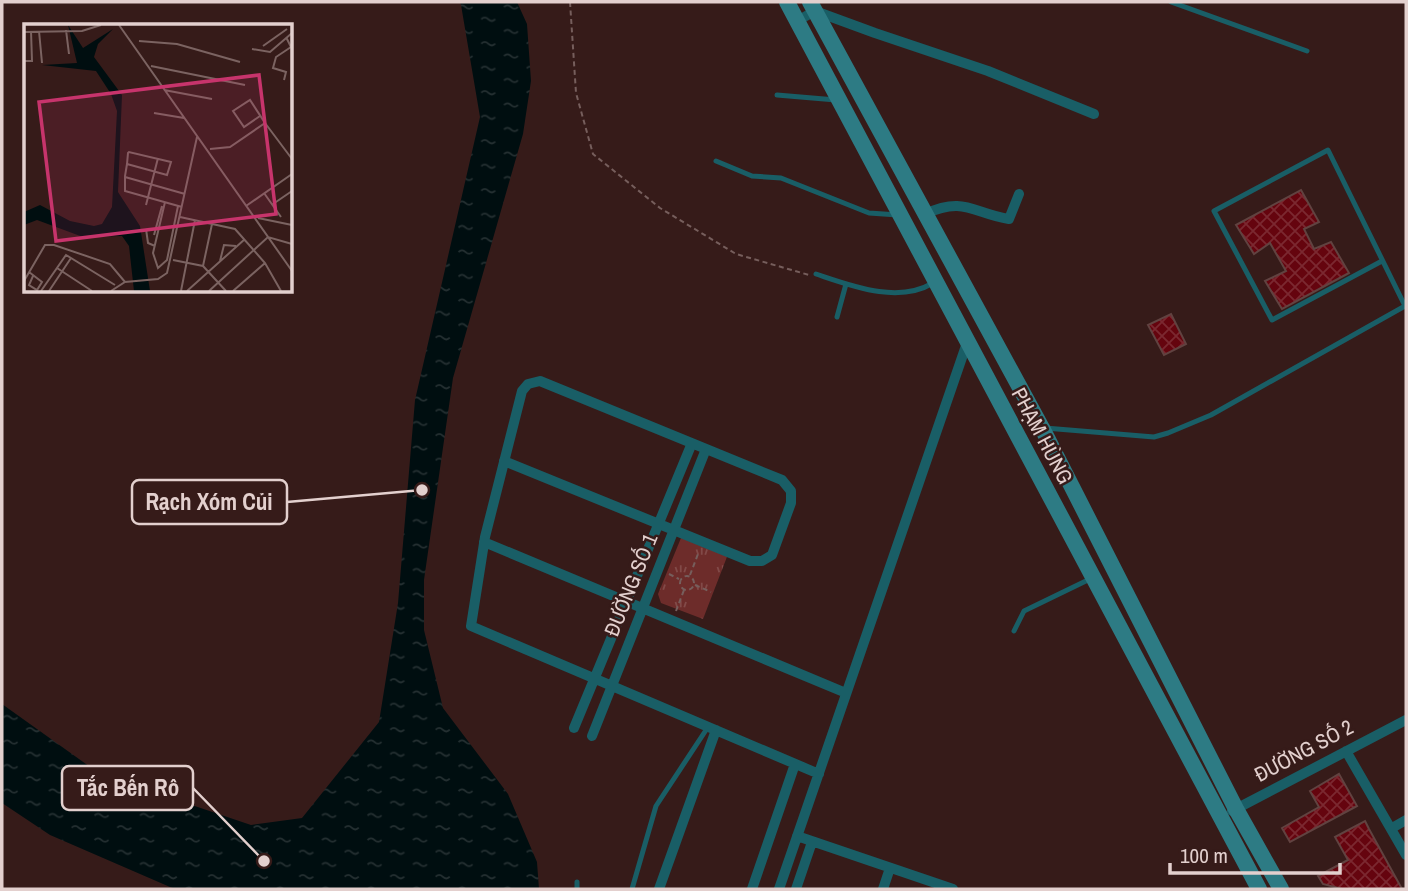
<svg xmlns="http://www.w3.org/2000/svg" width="1408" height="891" font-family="'Archivo Narrow',sans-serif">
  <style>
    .park { fill: url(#park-tufts) }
    .water { fill: url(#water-ripples) }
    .building { fill: url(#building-cross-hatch); stroke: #614240; stroke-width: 2 }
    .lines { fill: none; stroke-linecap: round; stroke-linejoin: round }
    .path { stroke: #765e5c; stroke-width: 2; stroke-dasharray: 5 3.5; stroke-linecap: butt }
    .service { stroke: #195e66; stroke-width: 5 }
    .minor { stroke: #195e66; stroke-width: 10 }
    .secondary { stroke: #2d7b84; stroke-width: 16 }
    .labels { text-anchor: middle; stroke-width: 5; stroke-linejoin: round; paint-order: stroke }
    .street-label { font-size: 21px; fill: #e3d0ce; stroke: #361b19 }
    .inset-road { fill: none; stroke: #7b6361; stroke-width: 2 }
    .view { fill: #c7346c; fill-opacity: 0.15; stroke: #c7346c; stroke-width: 3.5 }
    .inset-edge { fill: none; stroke: #e3d0ce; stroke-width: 3.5 }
    .leader { fill: none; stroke: #e3d0ce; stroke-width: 2.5 }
    .callout-dot { fill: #e3d0ce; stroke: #361b19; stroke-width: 2.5 }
    .callout { fill: #361b19; stroke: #e3d0ce; stroke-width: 2.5 }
    .callout-label { font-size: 23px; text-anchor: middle; font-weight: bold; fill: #e3d0ce }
  </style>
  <defs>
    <pattern id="park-tufts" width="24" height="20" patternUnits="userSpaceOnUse" patternTransform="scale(1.75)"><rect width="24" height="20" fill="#6d2c2a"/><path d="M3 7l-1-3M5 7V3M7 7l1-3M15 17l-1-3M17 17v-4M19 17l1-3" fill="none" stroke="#824a48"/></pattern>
    <pattern id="water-ripples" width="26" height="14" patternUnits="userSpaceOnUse" patternTransform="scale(1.75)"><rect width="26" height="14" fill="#000e10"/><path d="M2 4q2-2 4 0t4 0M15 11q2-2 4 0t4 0" fill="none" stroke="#253032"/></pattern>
    <pattern id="building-cross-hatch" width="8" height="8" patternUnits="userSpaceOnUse" patternTransform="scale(1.75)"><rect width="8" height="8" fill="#65040e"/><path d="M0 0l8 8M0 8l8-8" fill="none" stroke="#7b2830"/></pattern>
  </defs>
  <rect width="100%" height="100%" fill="#361b19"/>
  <path class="park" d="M681,538L730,549L703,619L661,603L658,594Z"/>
  <path class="water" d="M460,2H517L527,24L531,81L523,134L453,378L424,580V630L443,708L508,794L537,862L539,889H176L170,887L50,835L2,803V704L100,774L251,825L302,818L379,722L398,603L415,400L480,117L461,5Z"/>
  <path class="building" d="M1301,190L1319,222L1304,229L1314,249L1331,242L1349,273L1282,309L1265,281L1286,271L1270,243L1254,254L1236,225Z
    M1171,314L1186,344L1164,355L1148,325Z
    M1339,774L1357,806L1290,842L1282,828L1319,807L1310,791Z
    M1365,821L1369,829L1402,889H1342L1323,884L1318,876L1348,860L1335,837Z"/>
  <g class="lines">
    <path class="path" d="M570,2L576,93L593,154L660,208L736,254L809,275
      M669,574L679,579
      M690,575L698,554
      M680 583a7 7 0 1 1 14 0a7 7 0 1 1-14 0Z
      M695,585L711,592
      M676,611L684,590"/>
    <path class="service" d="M1171,2L1307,51
      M777,95L836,100
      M716,161L752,176L781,178L869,213L898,215
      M816,274C852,286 898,304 933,283
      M837,317L846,284
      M1045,428L1154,437L1168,433L1211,415L1405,306L1328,150L1214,211L1272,320L1382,261
      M1014,631L1024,611L1090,579
      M577,889V882
      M632,889L656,806L708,727"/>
    <path class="minor" d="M797,21L815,11L875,33L988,71L1094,114
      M925,214C964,196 973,213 1009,219L1019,194
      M504,461L750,561H762L772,555L791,503V491L782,480L540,381L528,384L522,391L485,537L471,626L819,774
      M484,542L846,693
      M574,728L692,443
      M592,736L706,449
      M1346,751L1406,855
      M1232,811L1406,720
      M1392,828L1406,820
      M797,836L953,889
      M659,889L716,730
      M752,889L795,764
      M779,889L968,340
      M796,889L812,842
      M883,889L890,868"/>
    <path class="secondary" d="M787,2L1259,889
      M810,2L1042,428L1236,809L1281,889"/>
  </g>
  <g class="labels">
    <g class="street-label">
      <text transform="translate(1042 436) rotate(62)" y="7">PHẠM HÙNG</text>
      <text transform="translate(631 585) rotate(-68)" y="7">ĐƯỜNG SỐ 1</text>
      <text transform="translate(1304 751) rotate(-28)" y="7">ĐƯỜNG SỐ 2</text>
    </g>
  </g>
  <g transform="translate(24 24)">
    <rect width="268" height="268" fill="#361b19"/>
    <path d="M44,1L59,24L89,5L74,20L70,33L98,71L94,168L116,202L126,267H110L105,222L98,212L59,213L13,196L0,201V188L16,181L46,197L70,202L78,200L88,183L93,87L87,70L72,47L18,41L53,39Z" fill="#000e10"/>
    <path class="inset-road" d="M95,1L268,247M42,6L45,30M15,7L18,39M0,8L58,7L77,1M115,17L153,20L216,38M239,22L263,5M228,25L246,28L268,9M0,37H8L7,7M127,42L221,61M260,56L262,48L249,44L252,33L267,23L262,13M140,66L188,75M130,89L160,94M241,99L268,135M186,125L206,123L241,99L226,76L209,87L220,103L236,92M103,140L143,151L147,138L105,128L104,129L103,140L101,152V167L158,183M101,153L161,170M240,169L257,193M141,178L129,229L134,244L143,236L154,182M249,180L268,167M122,181L134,134M222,182L268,150M156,193L211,205L241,239L257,267M234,194L268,201M122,205L124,219L131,222M130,211L138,182M149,236L179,242L202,267M196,237L200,221L212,222M179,242L188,200M33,244L68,267M5,248L18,258L13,266L5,261L9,252M0,257L21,221H30L86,240L101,258M17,267L42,231L91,261M25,267L47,234M87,267L101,258L134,255L143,249L173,113M157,267L171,196M163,267L221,215M185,267L244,213L268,220M209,267L241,239"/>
    <path class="view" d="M235,51L252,190L32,217L15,78Z"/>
    <rect width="268" height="268" class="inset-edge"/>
  </g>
  <path class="leader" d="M422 490L287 502M264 861L193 788"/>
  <g class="callout-dot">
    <circle cx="422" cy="490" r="7"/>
    <circle cx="264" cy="861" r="7"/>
  </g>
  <g class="callout">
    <rect x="132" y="480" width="155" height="44" rx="7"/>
    <rect x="62" y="766" width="131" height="44" rx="7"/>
  </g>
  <g class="callout-label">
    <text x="209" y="510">Rạch Xóm Củi</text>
    <text x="128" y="796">Tắc Bến Rô</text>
  </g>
  <rect width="1408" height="891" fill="none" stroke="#e3d0ce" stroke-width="7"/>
  <path d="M1170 863v10h170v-10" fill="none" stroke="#e3d0ce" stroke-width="3.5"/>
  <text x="1180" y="863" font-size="21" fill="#e3d0ce" stroke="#361b19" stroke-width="5" paint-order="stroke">100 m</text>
</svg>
